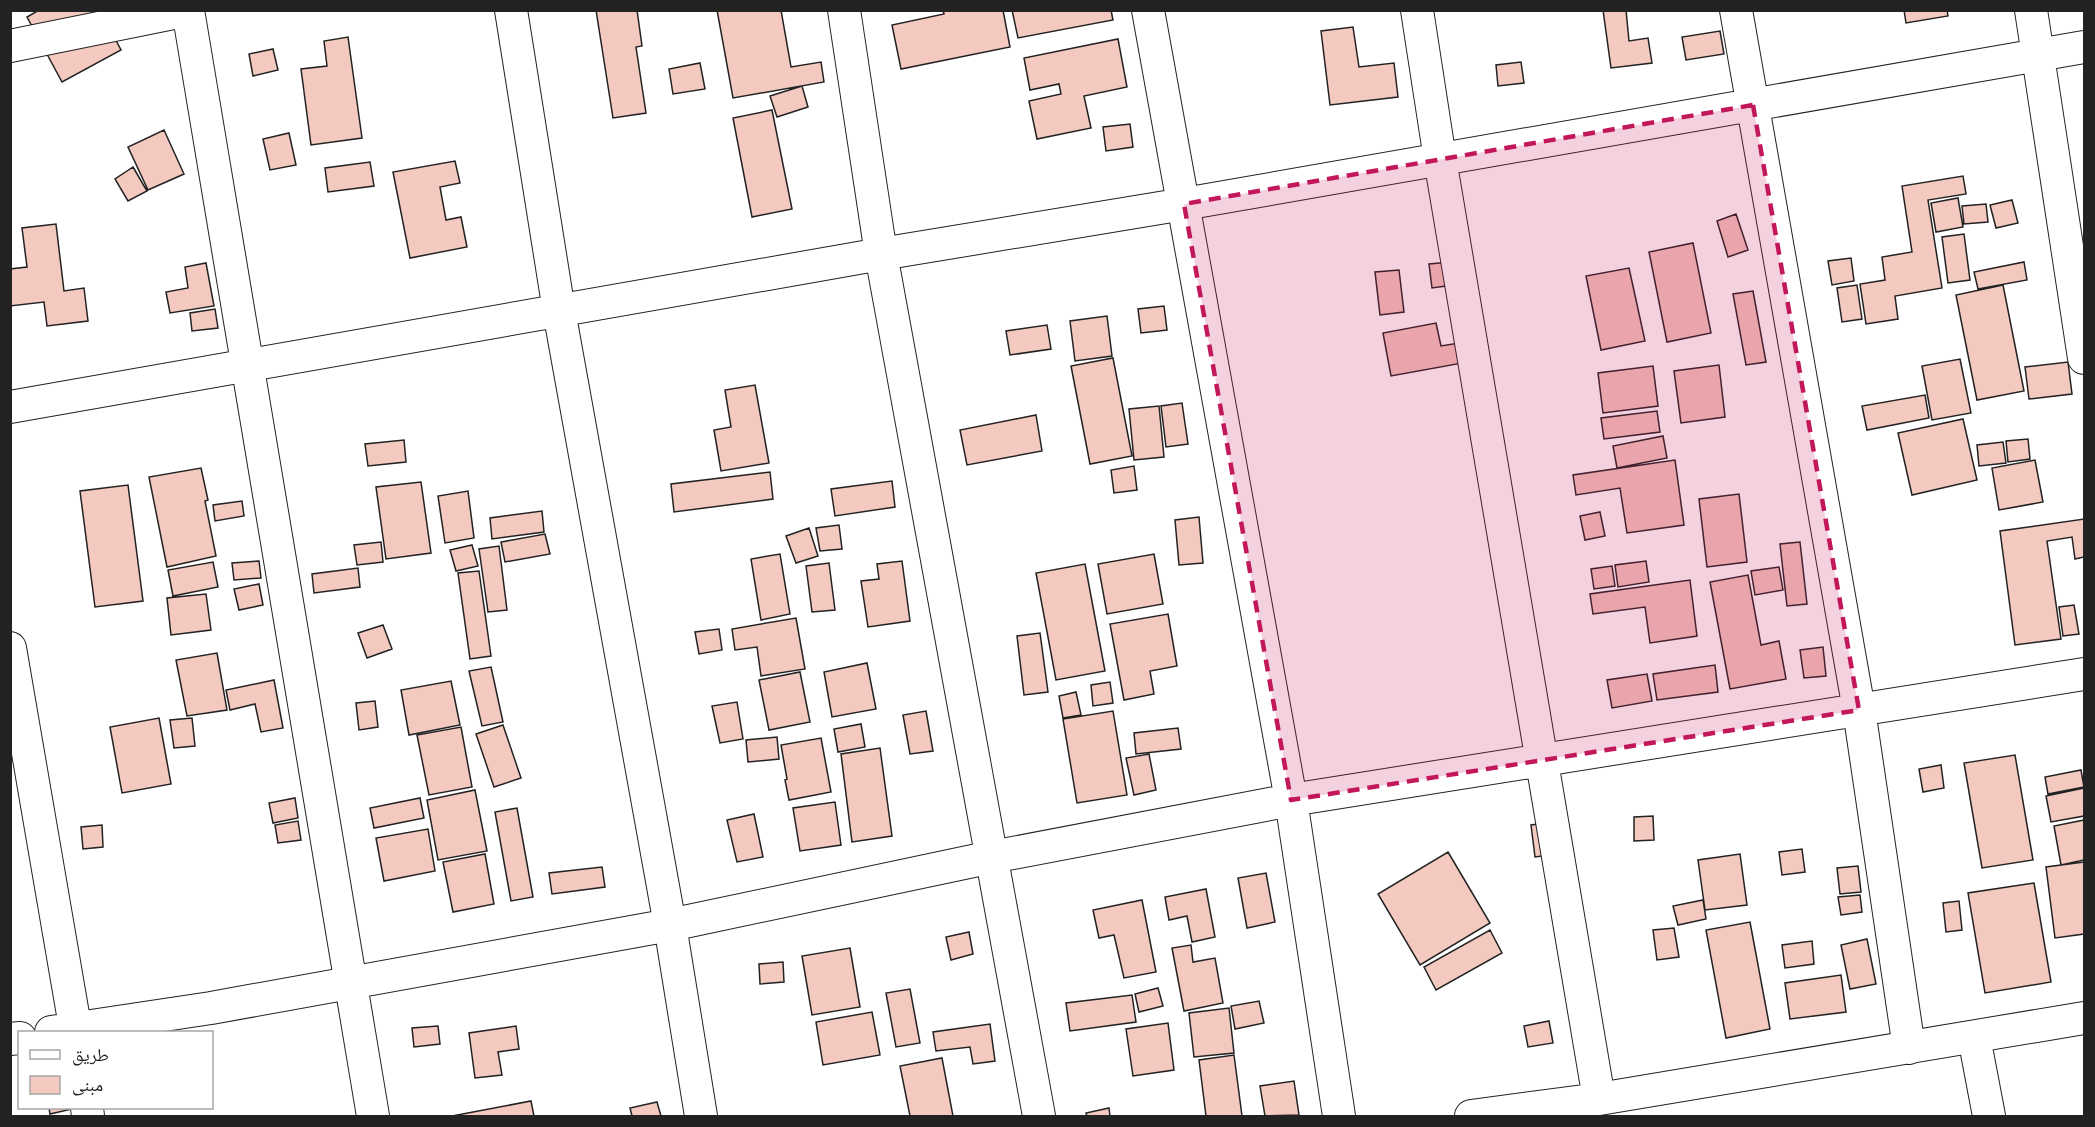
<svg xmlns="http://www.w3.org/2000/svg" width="2095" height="1127" font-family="Literata,'Noto Naskh Arabic',serif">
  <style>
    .building { fill: #f3c9c0; stroke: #222; stroke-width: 1.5 }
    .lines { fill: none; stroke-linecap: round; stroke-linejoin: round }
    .street-casing { stroke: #222; stroke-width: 34 }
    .street { stroke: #fff; stroke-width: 32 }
    .marked { fill: #c2185b; fill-opacity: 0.2; stroke: #c2185b; stroke-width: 4.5; stroke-dasharray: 12 8; stroke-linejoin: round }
  </style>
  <rect width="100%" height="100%" fill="#fff"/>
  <path class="building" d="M39,10H100L121,50L62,82L27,17Z
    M596,10H637L642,46L636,47L646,113L613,118Z
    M717,10H781L791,67L821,62L824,82L733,98Z
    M943,10H1003L1010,47L901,69L892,25L944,14Z
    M1012,10H1111L1113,20L1018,38Z
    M1603,10H1626L1629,41L1648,38L1652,63L1611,68Z
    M1904,10H1947L1948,16L1906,23Z
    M1353,27L1359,67L1394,63L1398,97L1330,105L1321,31Z
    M1720,31L1724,54L1686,60L1682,37Z
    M348,37L362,138L311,145L301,69L327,66L324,41Z
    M1118,39L1127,87L1084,96L1091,128L1037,139L1029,101L1061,94L1059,84L1030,90L1024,58Z
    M273,49L278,70L253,76L249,54Z
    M1521,62L1524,83L1498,86L1496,65Z
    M700,63L705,89L673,94L669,69Z
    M802,86L808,107L777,117L770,96Z
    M772,110L792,209L752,217L733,118Z
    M1130,124L1133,147L1106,151L1103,127Z
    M164,130L184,174L148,190L128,147Z
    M289,133L296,165L270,170L263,139Z
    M455,161L460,183L440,187L446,220L461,217L467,247L410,258L393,172Z
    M370,162L374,186L328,192L325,168Z
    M133,167L147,191L128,201L115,179Z
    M1963,176L1966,194L1928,200L1942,288L1895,296L1898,319L1866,324L1860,284L1885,280L1882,257L1912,252L1902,186Z
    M1958,198L1963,227L1936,232L1931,203Z
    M2012,200L2018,223L1996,228L1990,205Z
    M1986,204L1988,222L1964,224L1962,206Z
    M1736,214L1748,250L1728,257L1717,221Z
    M56,224L64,291L84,288L88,321L47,326L44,302L10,306V269L27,267L22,228Z
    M1964,234L1970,280L1948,283L1942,237Z
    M1693,243L1711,333L1667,342L1649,252Z
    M1851,258L1854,281L1832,285L1828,261Z
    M1451,262L1453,285L1432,288L1429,264Z
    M2024,262L2027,280L1978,289L1974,272Z
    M206,263L214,306L170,313L166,292L188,288L185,267Z
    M1629,268L1645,341L1601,350L1586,276Z
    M1399,270L1404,312L1380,315L1375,272Z
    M1857,285L1862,319L1842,322L1837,288Z
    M2003,285L2024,391L1977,400L1956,295Z
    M1753,291L1766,362L1746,365L1733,294Z
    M1164,306L1167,330L1141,333L1138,309Z
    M215,309L218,328L192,331L190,313Z
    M1107,316L1112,356L1075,361L1070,321Z
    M1436,323L1441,346L1465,342L1468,362L1391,376L1383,333Z
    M1047,325L1051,349L1010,355L1006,331Z
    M1113,358L1132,456L1090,464L1071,366Z
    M1960,359L1971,413L1932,420L1922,366Z
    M2068,362L2072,394L2029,399L2025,367Z
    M1719,365L1725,417L1681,423L1674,371Z
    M1653,366L1658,406L1603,413L1598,373Z
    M755,385L769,463L721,471L714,430L731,427L725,390Z
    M1925,395L1929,418L1867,430L1862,406Z
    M1182,403L1188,444L1166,447L1161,406Z
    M1159,406L1164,457L1134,460L1129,409Z
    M1657,411L1660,432L1604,439L1601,418Z
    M1036,415L1042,451L967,465L960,430Z
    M1963,419L1977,480L1912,495L1898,433Z
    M1663,436L1667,458L1617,468L1613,446Z
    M2028,439L2030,459L2008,462L2006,441Z
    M404,440L406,462L368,466L365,444Z
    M2003,442L2006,463L1979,466L1977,445Z
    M1675,460L1684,525L1627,533L1620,488L1576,495L1573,475Z
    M2035,460L2043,502L1999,510L1992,468Z
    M1134,466L1137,490L1114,493L1111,470Z
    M201,468L208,500L205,501L216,556L167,567L149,477Z
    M770,472L773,499L674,512L671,484Z
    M892,481L895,507L835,516L831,489Z
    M421,482L431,553L386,559L376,487Z
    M128,485L143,601L95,607L80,491Z
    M468,491L474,538L445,543L438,496Z
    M1739,494L1747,562L1707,567L1699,499Z
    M242,501L244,516L215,521L213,505Z
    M542,511L544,532L492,539L490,518Z
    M1600,512L1605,536L1585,540L1580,516Z
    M1199,517L1203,563L1179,565L1175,520Z
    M2084,519V557L2075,559L2072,537L2047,541L2061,639L2015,645L2000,531Z
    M839,525L842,549L820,551L816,528Z
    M809,528L818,556L796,563L786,536Z
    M545,534L550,554L505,562L501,542Z
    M381,542L383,562L357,565L354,545Z
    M1800,542L1807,604L1787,606L1780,544Z
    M472,545L478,566L456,571L450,550Z
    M499,546L507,610L488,612L479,549Z
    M780,554L790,614L761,620L751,559Z
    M1154,554L1163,604L1107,614L1098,564Z
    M259,561L261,578L234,580L232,563Z
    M902,561L910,621L868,627L861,581L879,579L877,564Z
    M1646,561L1649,582L1618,587L1615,565Z
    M213,562L218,587L173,596L168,570Z
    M829,563L835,610L812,612L806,566Z
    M1085,564L1105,671L1056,680L1036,573Z
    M1612,566L1615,586L1594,589L1591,569Z
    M1779,567L1783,590L1755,595L1751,571Z
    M358,568L360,587L314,593L312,574Z
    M479,571L491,656L470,659L458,573Z
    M1748,575L1761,645L1779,641L1786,679L1730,689L1710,582Z
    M1690,580L1697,636L1650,643L1645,607L1593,614L1590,594Z
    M259,584L263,605L239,610L234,589Z
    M206,594L211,630L171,635L167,598Z
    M2074,605L2079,634L2063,636L2059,607Z
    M1168,614L1177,666L1150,671L1154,694L1124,700L1110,624Z
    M796,618L805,669L761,676L757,647L735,650L732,629Z
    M383,625L392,649L367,658L358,633Z
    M719,629L722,650L699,654L695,632Z
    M1040,633L1048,692L1024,695L1017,636Z
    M1823,647L1826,676L1804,678L1800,650Z
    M217,653L227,710L187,716L176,660Z
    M867,663L876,709L832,717L824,672Z
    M1715,665L1718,692L1657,700L1653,674Z
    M491,667L503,722L482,726L469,671Z
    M800,672L810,722L769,730L759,680Z
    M1647,674L1652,701L1612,708L1607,680Z
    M274,680L283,728L261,732L255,704L230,710L226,690Z
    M451,681L460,725L409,735L401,690Z
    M1110,682L1113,703L1093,706L1091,685Z
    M1076,692L1081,715L1063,718L1059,696Z
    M375,701L378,727L359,730L356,703Z
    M737,702L743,739L720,743L712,706Z
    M926,711L933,751L910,754L903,715Z
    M1113,711L1127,795L1077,803L1063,719Z
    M159,718L171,784L122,793L110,727Z
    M192,718L195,746L174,748L170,720Z
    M861,724L865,747L838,752L834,729Z
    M503,725L521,778L494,787L476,734Z
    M461,727L472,787L429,795L417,735Z
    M1178,728L1181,749L1136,754L1134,733Z
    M777,737L779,759L748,762L746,740Z
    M821,738L831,792L789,800L785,780L787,779L781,745Z
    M880,748L892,836L852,842L841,754Z
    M1149,754L1156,790L1134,795L1126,758Z
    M2015,755L2033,860L1982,868L1964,763Z
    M1941,765L1944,788L1923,792L1919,769Z
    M2081,770L2084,787L2048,794L2045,777Z
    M2084,788V816L2051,822L2046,796Z
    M475,790L487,851L438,860L427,800Z
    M295,798L298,818L273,823L269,803Z
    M420,798L424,818L374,828L370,808Z
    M835,802L841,845L800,851L793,808Z
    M517,808L533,897L511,901L495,812Z
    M754,814L763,857L737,862L727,820Z
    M1653,816L1654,840L1634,841V817Z
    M2084,820V860L2061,865L2054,826Z
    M298,821L301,840L278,843L275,825Z
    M1553,822L1557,854L1535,857L1531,825Z
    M102,825L103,847L83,849L81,827Z
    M428,829L435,871L384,881L376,838Z
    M1802,849L1805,872L1782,875L1779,852Z
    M1448,852L1490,923L1420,965L1378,894Z
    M485,854L494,904L453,912L443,862Z
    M1740,854L1747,905L1705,910L1698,860Z
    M2084,862V934L2055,938L2046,867Z
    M1858,866L1861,892L1840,894L1837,868Z
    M602,867L605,887L552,894L549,873Z
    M1266,873L1275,922L1247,928L1238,878Z
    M2034,883L2051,982L1985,993L1968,893Z
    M1206,889L1215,937L1192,942L1187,916L1169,920L1165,897Z
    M1860,895L1862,912L1841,915L1838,897Z
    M1142,900L1156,972L1124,978L1114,935L1099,938L1093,910Z
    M1703,900L1706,919L1678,925L1673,906Z
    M1959,901L1962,930L1946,932L1943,903Z
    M1750,922L1770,1029L1726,1038L1706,930Z
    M1674,928L1679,957L1657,960L1653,930Z
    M1490,930L1502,953L1436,990L1424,967Z
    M969,932L973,954L951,960L946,937Z
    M1867,939L1876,984L1850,989L1841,945Z
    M1812,941L1814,964L1785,968L1782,945Z
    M1191,945L1193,962L1215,958L1223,1003L1184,1011L1172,948Z
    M850,948L860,1007L812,1015L802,956Z
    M783,962L784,982L760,984L759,964Z
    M1841,975L1846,1012L1790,1019L1785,983Z
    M1158,988L1163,1006L1139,1012L1135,994Z
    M910,989L920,1043L896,1047L886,993Z
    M1132,995L1136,1022L1070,1031L1066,1003Z
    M1259,1001L1264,1023L1235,1029L1231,1006Z
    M1229,1008L1234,1053L1194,1057L1189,1013Z
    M872,1012L880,1055L823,1065L816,1022Z
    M1549,1021L1553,1043L1528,1047L1524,1026Z
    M1168,1023L1174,1070L1133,1076L1126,1029Z
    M990,1024L995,1061L973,1064L970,1047L936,1051L933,1032Z
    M438,1026L440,1044L414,1047L412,1028Z
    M516,1026L519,1049L498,1052L502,1075L475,1078L469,1033Z
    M1234,1055L1242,1116H1206L1199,1060Z
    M942,1058L953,1116H910L900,1066Z
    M1294,1081L1299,1115L1265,1116L1260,1086Z
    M531,1101L534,1116H452Z
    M657,1102L661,1116H632L630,1108Z
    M49,1108H72V1109L50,1114Z
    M1109,1108L1110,1116H1087L1086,1113Z"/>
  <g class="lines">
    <defs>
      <path id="street" d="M188,10L373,1116
        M511,10L559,311L670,925L701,1116
        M844,10L881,254L1039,1116
        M1148,10L1291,800L1339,1116
        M1417,10L1440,159L1599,1099
        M1736,10L1859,710L1909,1048
        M2031,10L2084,358
        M10,46L188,10
        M10,407L881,254L1184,204L2084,47
        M10,648L76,1032
        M51,1032L211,1008L670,925L992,857L1291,800L2084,674
        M1974,1037L1989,1116
        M10,1039L20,1038
        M87,1108L88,1116
        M1471,1116L1599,1099L2084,1018"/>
    </defs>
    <use href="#street" class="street-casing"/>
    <use href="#street" class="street"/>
  </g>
  <path class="marked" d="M1753,105L1859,710L1291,800L1184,204Z"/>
  <rect width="2095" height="1127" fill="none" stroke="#222222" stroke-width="24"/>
  <rect x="18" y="1031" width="195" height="78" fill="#ffffff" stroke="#a7a7a7" stroke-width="1.5"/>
  <rect x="30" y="1050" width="30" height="9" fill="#ffffff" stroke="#a7a7a7" stroke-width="1.5"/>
  <text x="72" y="1061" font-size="18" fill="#222222">طريق</text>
  <rect x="30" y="1076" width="30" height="18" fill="#f3c9c0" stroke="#a7a7a7" stroke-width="1.5"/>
  <text x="72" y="1091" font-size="18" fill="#222222">مبنى</text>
</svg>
